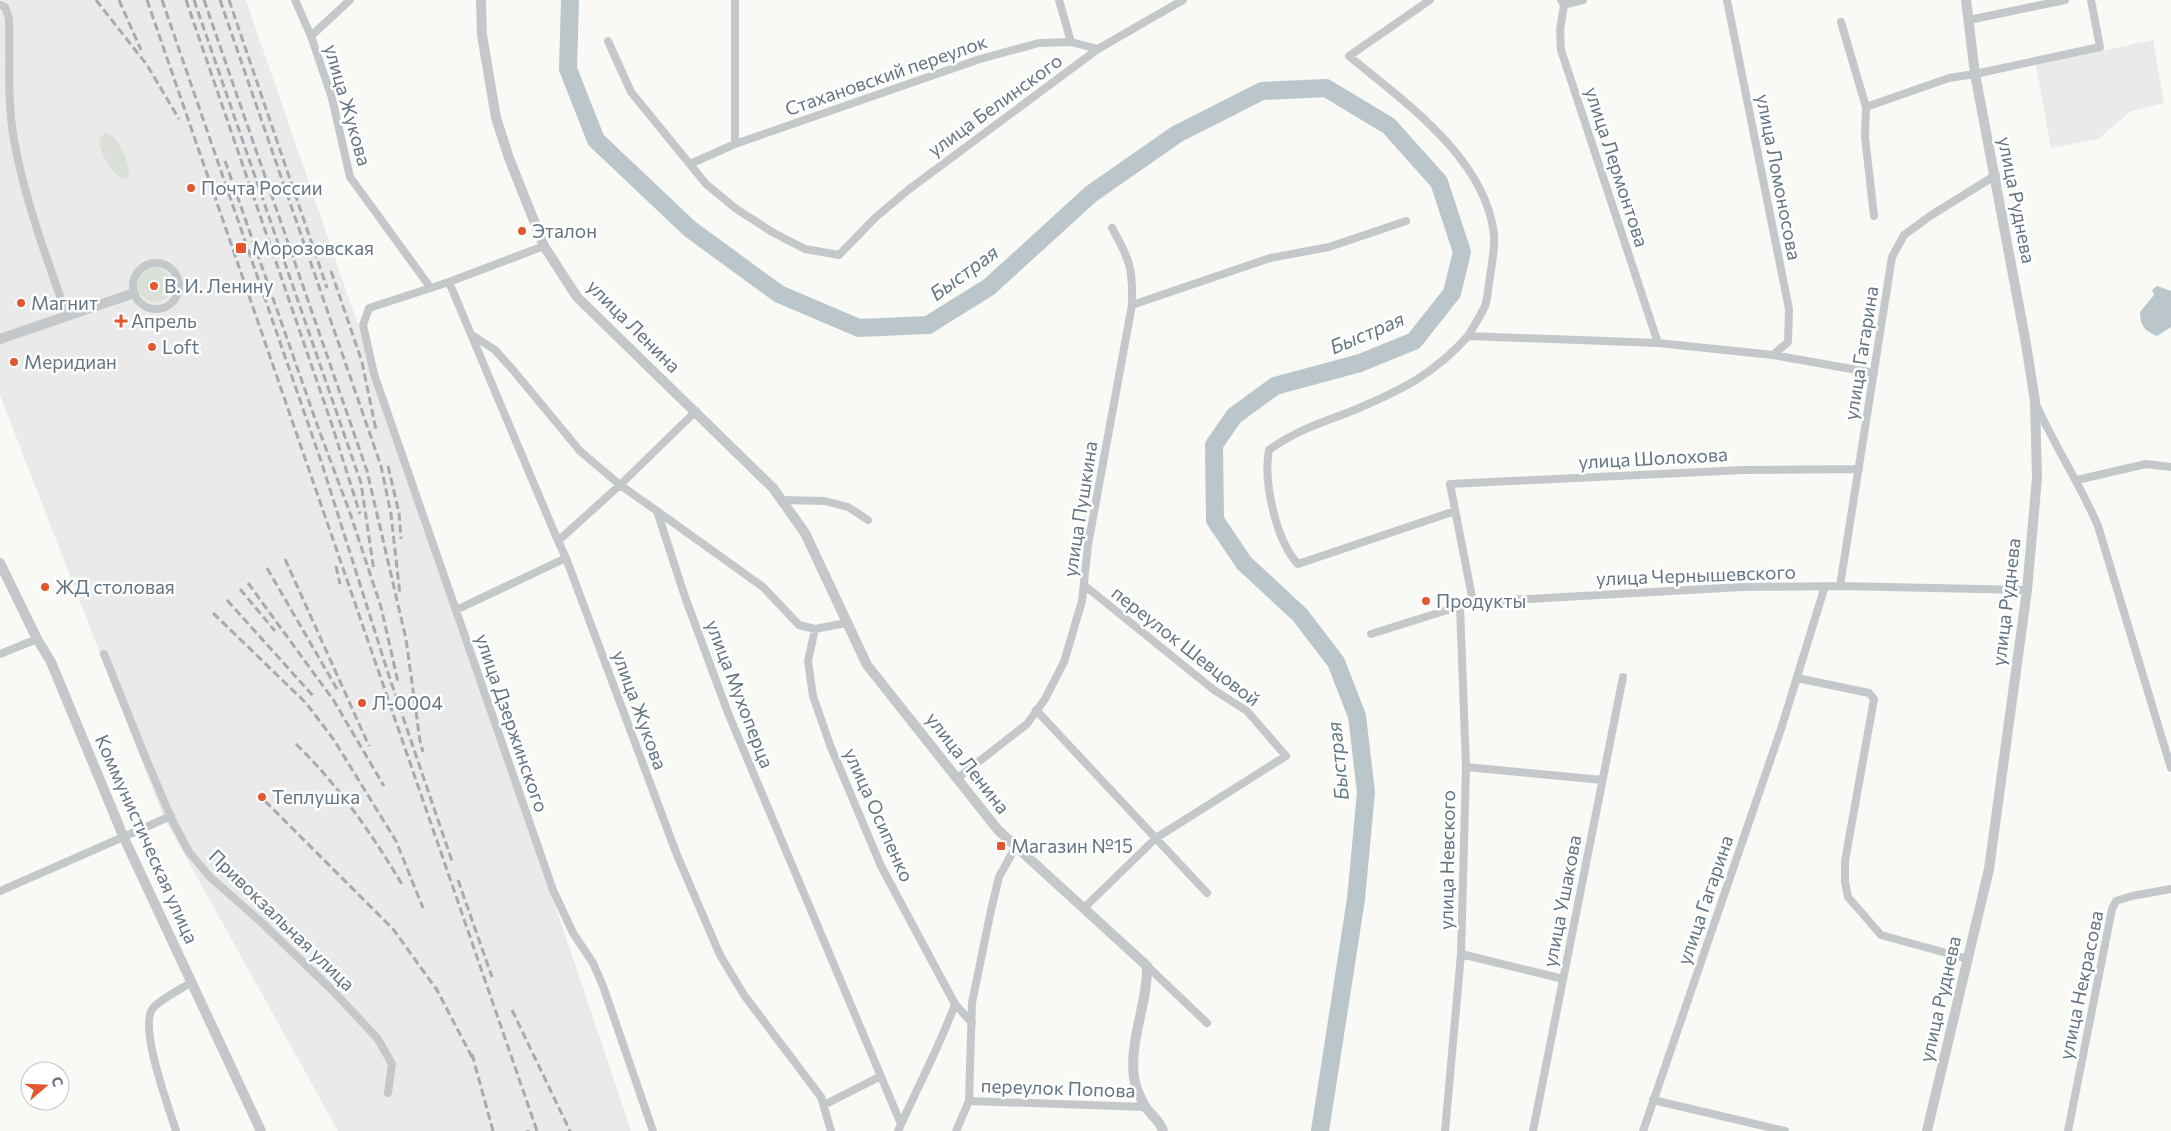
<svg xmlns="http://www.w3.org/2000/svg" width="2171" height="1131" font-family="Commissioner,sans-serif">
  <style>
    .built { fill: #e9eae9 }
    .green { fill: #dae0d7 }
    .water { fill: #bac6ca }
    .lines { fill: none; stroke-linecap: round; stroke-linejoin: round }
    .river { stroke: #bac6ca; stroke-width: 18 }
    .minor { stroke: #c4c8cb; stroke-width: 8 }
    .tertiary { stroke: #c4c8cb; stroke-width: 10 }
    .rail { stroke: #a5abb1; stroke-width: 3; stroke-dasharray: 8 4; stroke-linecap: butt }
    .poi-dot { fill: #e2572d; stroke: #fff; stroke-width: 2 }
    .labels { text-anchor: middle; stroke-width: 5; stroke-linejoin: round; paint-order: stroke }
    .street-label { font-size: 19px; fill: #647481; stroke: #fff }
    .poi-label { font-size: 19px; fill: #647481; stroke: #fff; text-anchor: start }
    .water-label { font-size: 20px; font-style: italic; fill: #637a82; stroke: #fff }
  </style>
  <rect width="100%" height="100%" fill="#f9f9f6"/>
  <path class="built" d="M0,0H246L439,560L631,1131H338L163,816L0,395Z
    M2153,40L2164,103L2131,111L2098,139L2051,148L2036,65Z"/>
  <path class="green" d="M107,133C122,141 129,162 129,178L123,179C111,172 101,155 99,140L102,135Z
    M138 285a17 17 0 1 1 34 0a17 17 0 1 1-34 0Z"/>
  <path class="water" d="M2157,286L2171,291V327L2157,336C2145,331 2140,326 2140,312L2154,295L2152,290Z"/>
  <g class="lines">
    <path class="river" d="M570,0L568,69L596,140L690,229L779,294L859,328L928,325L989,287L1091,194L1177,134L1262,91L1326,88L1389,126L1439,182L1462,252L1452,293L1414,341L1360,363L1275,386L1234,416L1214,445L1215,520L1244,563L1300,615L1336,662L1357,716L1366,792L1356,899L1320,1131"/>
    <path class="minor" d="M295,0L311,36L332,98L350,177L430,287
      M735,0V144
      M1059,0L1071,42
      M1430,0L1349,56C1403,101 1486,158 1494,235C1495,248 1492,263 1490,277C1488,286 1488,298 1485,306C1480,317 1473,327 1468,336
      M1561,0L1564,5L1560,30L1561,50L1658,343
      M1727,0L1789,309L1788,342L1773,355
      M0,5L5,7L9,18C10,58 7,101 14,140C25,201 47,259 67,316
      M1564,5L1583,0
      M1969,20L2065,0
      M1841,22L1866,107L1865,137L1874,216
      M311,36L350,0
      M608,41L631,92L706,184L735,208L772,232L805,249L839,255L876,217L908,190L1098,49L1183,0
      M1866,107L1949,78L1975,74L2100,47L2091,0
      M690,164L735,144L980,59L1039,43L1071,42L1098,49
      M544,246L449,282L369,308L363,325L374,374L553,890L573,933L593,963L603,986L653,1131
      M133 286a23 23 0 1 1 46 0a23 23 0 1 1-46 0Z
      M449,282L558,541L566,558L677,855L720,955L744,995L821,1097L831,1131
      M1132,305L1270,258L1329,247L1406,221
      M472,335L495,350L513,370L580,451L620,485L657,511L685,597L728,713L901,1124
      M2037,406C2055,447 2080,484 2098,526L2171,768
      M2077,480L2146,464L2171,467
      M781,500L825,501L848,507L868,520
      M657,511L763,587L799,625L815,629L846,623
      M1455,511L1298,564C1276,541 1263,481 1269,450C1299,428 1326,422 1359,408C1404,389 1436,372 1468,336L1658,343L1773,355L1874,373
      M558,541L620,485L696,411
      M1084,585L1214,690L1247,711L1286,756L1156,838L1084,908
      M1840,586L1892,257L1904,235L1930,216L1996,175
      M1473,602L1450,484L1743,470L1859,469
      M456,610L566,558
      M815,629L808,661L813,696L830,745L881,866L955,1004L972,1023
      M1371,634L1473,602L1742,587L1840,586L2027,590
      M0,654L37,639
      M104,654L144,754L172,820L189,852L209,876L260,921L333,991L378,1039L392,1064L388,1093
      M1797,678L1869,693L1874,699L1845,861V882L1848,897L1881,935L1968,959
      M1036,710L1207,893
      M1466,767L1602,780
      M959,777L1027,724L1045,699L1064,662L1082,601L1088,545L1132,305C1133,268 1130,260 1112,228
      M0,891L171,816
      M1461,954L1563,979
      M1147,966L1207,1023
      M1653,1100L1785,1131
      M969,1101L1146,1107
      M824,1105L881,1076
      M176,1131C169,1108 138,1026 153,1008C161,999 181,989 192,982
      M898,1131C917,1088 939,1048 955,1004
      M956,1131L969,1101L972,1003L991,910L999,877L1016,846
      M1445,1131L1461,954L1466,767L1460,606
      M1533,1131L1623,677
      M1643,1131L1781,729L1825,586
      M2068,1131L2112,909L2116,901L2132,896L2171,889"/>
    <path class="tertiary" d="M481,0L482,35L496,118L509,158L544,246L577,297L773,488L805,533L867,665L998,830L1147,966C1148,1004 1129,1039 1134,1077C1135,1086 1141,1099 1145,1106C1150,1115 1161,1121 1163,1131
      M0,339L134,293
      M0,563L37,639L51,662L124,838L261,1131
      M1927,1131L1989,869L2027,590L2037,478L2035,401L2025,338L1975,74L1966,0"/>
    <path class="rail" d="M96,0L147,65L179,119
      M119,0L141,50
      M147,0L537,1131
      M162,0L321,461L389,676L453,864
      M186,0L332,425L360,514
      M194,0L361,483L374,571
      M204,0L367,471L406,639L420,741L423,752
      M220,0L381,466L391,514L400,595
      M229,0L327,288
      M225,161L319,430L350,513L381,607L398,682
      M331,271L362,362L376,430
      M388,466L399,513L401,539
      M285,559L369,746
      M336,566L340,584
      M267,568L337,689
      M248,583L334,701L384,786
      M240,589L275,631
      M227,600L314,697
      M213,613L306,703L334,740L396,841L423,908
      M296,744C339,786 372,834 403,886
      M265,801L393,929L437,990L474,1061
      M458,880L492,977
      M512,1010L570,1131
      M472,1054L493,1131
      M528,1130V1131"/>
  </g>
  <g class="poi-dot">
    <circle cx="191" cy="188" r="5"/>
    <circle cx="522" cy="231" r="5"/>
    <rect x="235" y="242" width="12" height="12" rx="2.5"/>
    <circle cx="154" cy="286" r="5"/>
    <circle cx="21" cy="303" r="5"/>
    <path d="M118.5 313.5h5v5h5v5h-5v5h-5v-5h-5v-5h5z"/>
    <circle cx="152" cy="347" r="5"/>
    <circle cx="14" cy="362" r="5"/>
    <circle cx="45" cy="587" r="5"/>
    <circle cx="1426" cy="601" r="5"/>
    <circle cx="362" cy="703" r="5"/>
    <circle cx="262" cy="797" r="5"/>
    <rect x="996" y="841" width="10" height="10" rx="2.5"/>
  </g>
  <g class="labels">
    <g class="street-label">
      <text transform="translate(886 75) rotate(-19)" y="7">Стахановский переулок</text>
      <text transform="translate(348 105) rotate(74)" y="7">улица Жукова</text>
      <text transform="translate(995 105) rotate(-36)" y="7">улица Белинского</text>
      <text transform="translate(1617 167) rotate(72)" y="7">улица Лермонтова</text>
      <text transform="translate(1779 177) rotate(79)" y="7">улица Ломоносова</text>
      <text transform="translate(2017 200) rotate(79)" y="7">улица Руднева</text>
      <text transform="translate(634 326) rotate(45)" y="7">улица Ленина</text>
      <text transform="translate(1861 353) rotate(-81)" y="7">улица Гагарина</text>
      <text transform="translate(1653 458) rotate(-3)" y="7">улица Шолохова</text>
      <text transform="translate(1080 509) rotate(-81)" y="7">улица Пушкина</text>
      <text transform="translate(1696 575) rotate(-2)" y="7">улица Чернышевского</text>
      <text transform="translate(2006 602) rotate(-83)" y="7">улица Руднева</text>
      <text transform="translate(1186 646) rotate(38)" y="7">переулок Шевцовой</text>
      <text transform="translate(740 694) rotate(69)" y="7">улица Мухоперца</text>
      <text transform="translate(640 710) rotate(70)" y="7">улица Жукова</text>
      <text transform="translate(512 723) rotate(71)" y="7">улица Дзержинского</text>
      <text transform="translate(968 763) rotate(52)" y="7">улица Ленина</text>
      <text transform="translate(879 815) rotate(66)" y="7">улица Осипенко</text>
      <text transform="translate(147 839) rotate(66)" y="7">Коммунистическая улица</text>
      <text transform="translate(1447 860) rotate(-89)" y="7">улица Невского</text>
      <text transform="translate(1705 900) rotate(-71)" y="7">улица Гагарина</text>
      <text transform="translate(1562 901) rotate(-79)" y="7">улица Ушакова</text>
      <text transform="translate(282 920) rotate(44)" y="7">Привокзальная улица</text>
      <text transform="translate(2081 985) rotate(-78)" y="7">улица Некрасова</text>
      <text transform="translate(1940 999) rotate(-77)" y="7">улица Руднева</text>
      <text transform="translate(1058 1088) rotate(2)" y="7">переулок Попова</text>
    </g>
    <g class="poi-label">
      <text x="201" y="195">Почта России</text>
      <text x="532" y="238">Эталон</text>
      <text x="252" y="255">Морозовская</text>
      <text x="164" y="293">В. И. Ленину</text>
      <text x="31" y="310">Магнит</text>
      <text x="131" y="328">Апрель</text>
      <text x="162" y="354">Loft</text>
      <text x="24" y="369">Меридиан</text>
      <text x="55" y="594">ЖД столовая</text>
      <text x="1436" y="608">Продукты</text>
      <text x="372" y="710">Л-0004</text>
      <text x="272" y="804">Теплушка</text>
      <text x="1011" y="853">Магазин №15</text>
    </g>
    <g class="water-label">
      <text transform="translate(964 273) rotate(-36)" y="7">Быстрая</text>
      <text transform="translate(1367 333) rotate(-23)" y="7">Быстрая</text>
      <text transform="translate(1338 761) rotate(-96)" y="7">Быстрая</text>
    </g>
  </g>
  <g transform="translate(45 1086) rotate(71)"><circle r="24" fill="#ffffff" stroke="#c1c7cd"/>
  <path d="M0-4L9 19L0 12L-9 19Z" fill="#e2572d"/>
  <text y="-8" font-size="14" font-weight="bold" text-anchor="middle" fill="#647481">С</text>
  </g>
</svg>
